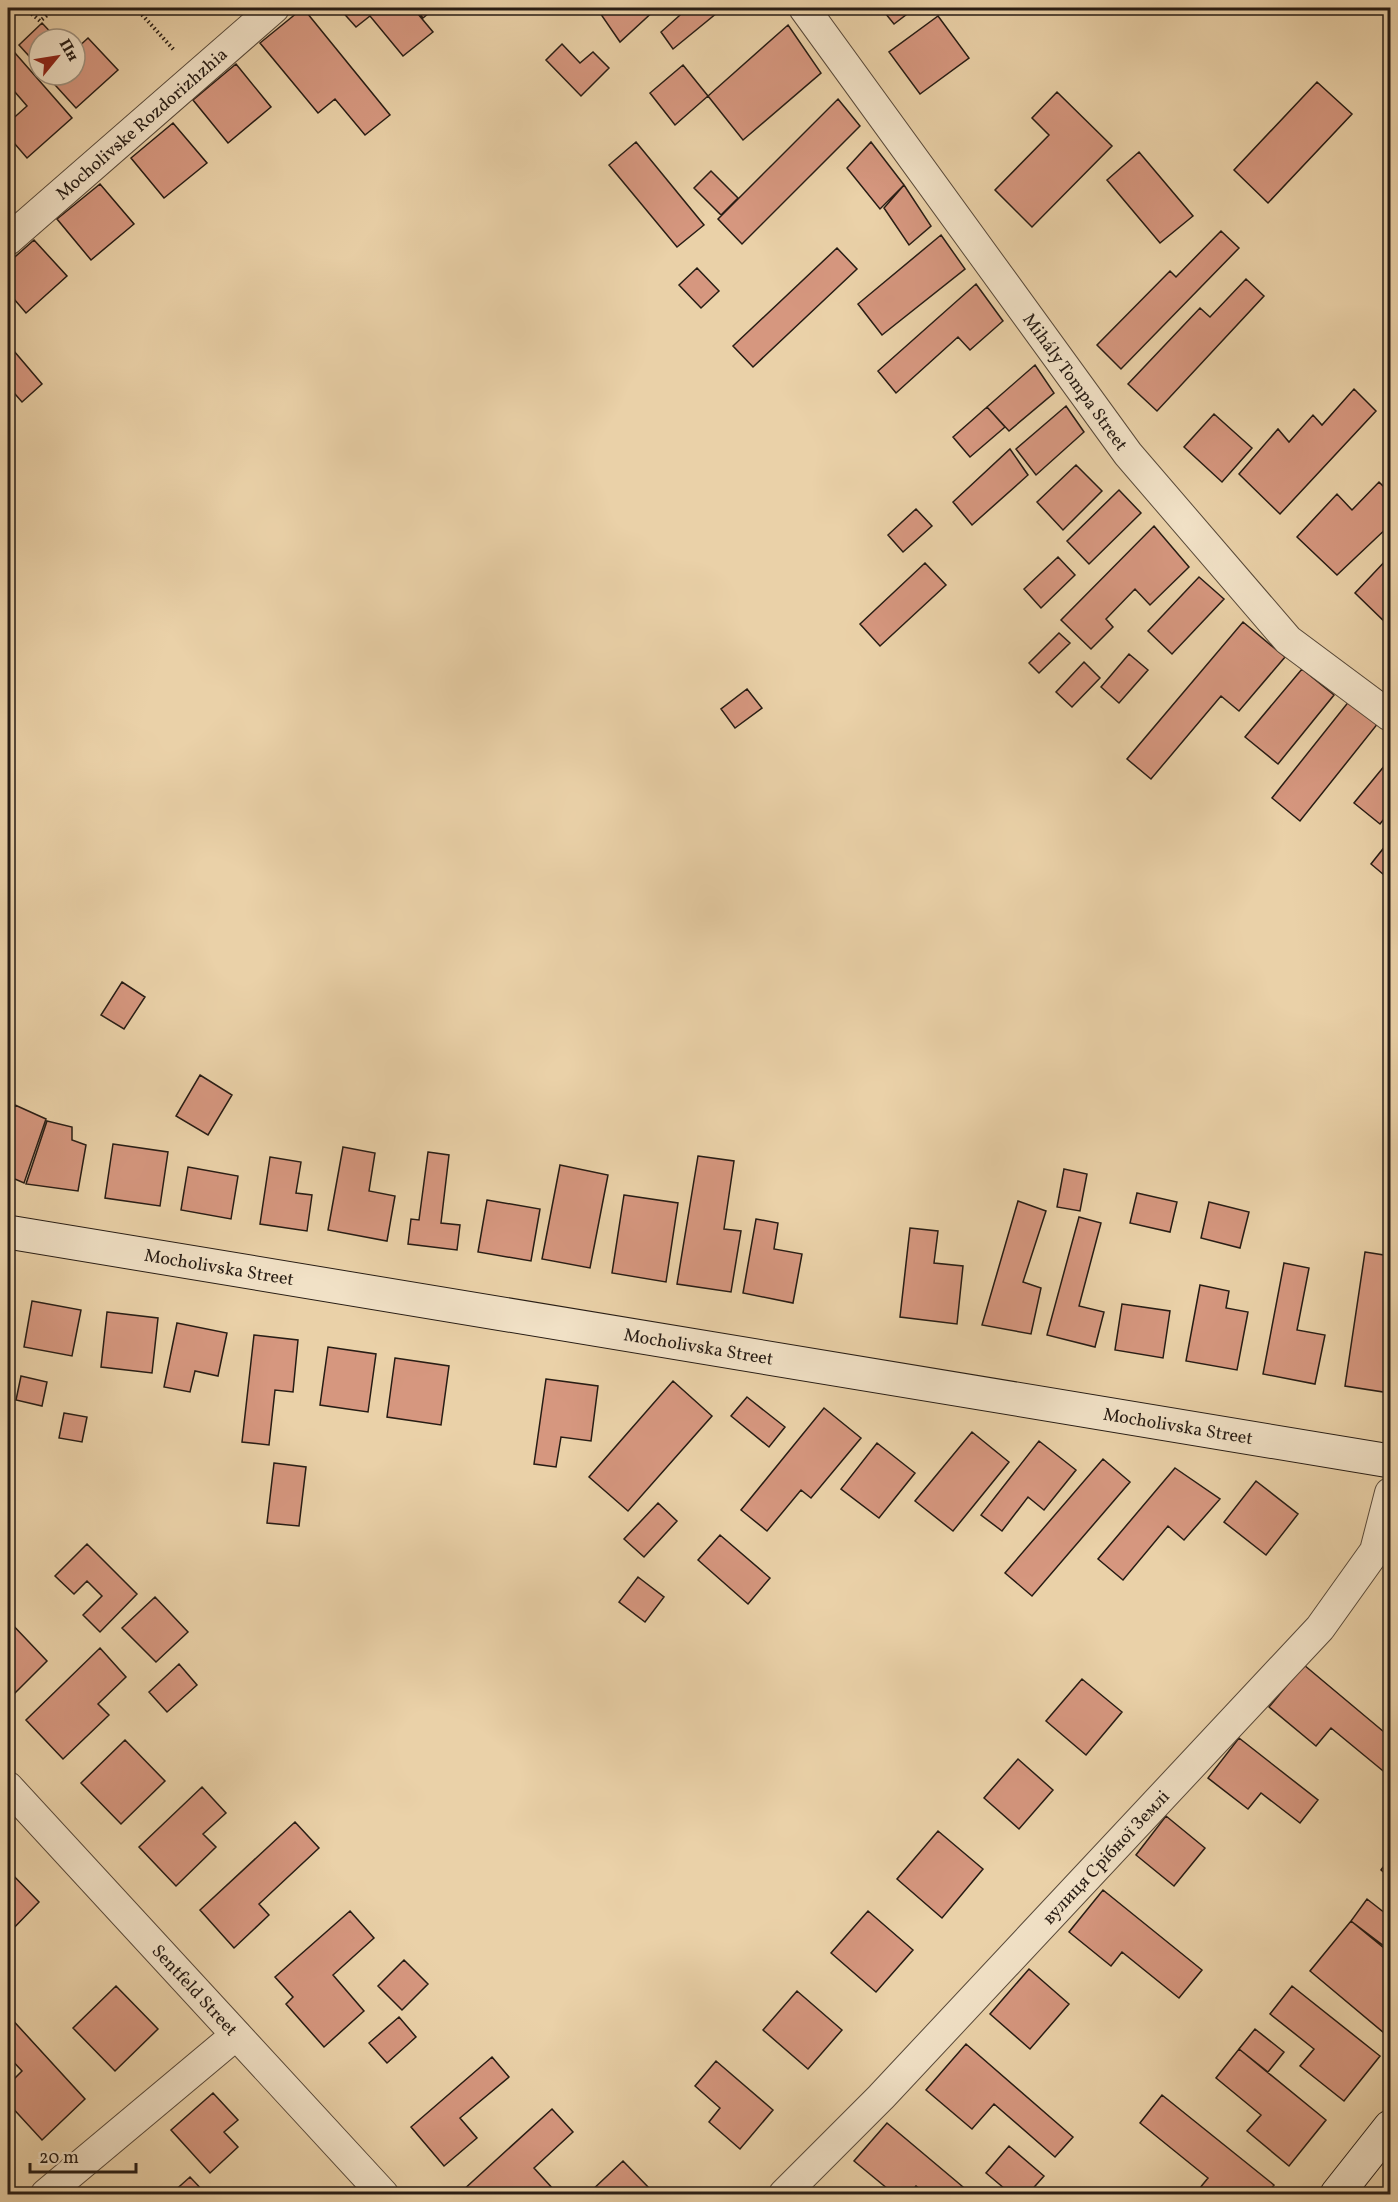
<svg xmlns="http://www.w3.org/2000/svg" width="1398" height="2202" font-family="Vollkorn,serif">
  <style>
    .building { fill: #d6977f; stroke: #271c14; stroke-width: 1.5 }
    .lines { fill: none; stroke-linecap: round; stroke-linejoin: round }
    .street-casing { stroke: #584939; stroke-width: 32 }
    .secondary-casing { stroke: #271c14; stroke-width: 35 }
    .path { stroke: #271c14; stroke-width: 4; stroke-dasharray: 1.5 3; stroke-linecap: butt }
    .street { stroke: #f1e1c6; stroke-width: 30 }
    .secondary { stroke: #f1e1c6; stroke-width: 33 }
    .labels { text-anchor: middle; stroke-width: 6; stroke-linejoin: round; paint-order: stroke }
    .street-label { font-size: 18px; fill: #271c14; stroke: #f1e1c6 }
  </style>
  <rect width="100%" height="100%" fill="#ead1a8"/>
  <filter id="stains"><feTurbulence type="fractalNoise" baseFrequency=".00333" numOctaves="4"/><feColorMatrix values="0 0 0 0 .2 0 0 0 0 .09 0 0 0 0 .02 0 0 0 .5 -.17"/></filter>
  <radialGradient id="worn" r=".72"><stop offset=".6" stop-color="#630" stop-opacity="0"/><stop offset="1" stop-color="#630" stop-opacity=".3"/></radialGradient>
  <path class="building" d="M303,8L390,115L365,135L335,99L318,113L260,43Z
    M339,8H413L433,32L403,56L370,16L356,27Z
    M415,8H435L423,18Z
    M606,8H657L620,42L600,13Z
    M688,8H723L673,49L661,32Z
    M881,8H915L894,24Z
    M938,16L969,58L920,94L889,52Z
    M42,23L57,39H39V67L19,45Z
    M788,25L821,73L743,140L708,96Z
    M88,38L118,70L76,108L46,75H75V50Z
    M562,44L580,63L593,52L609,68L581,96L546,60Z
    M8,45L72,118L27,158L8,136V123L27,106L8,84Z
    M236,64L271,107L228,143L193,100Z
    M683,65L708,96L675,125L650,93Z
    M1317,82L1352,114L1268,203L1234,170Z
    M1057,92L1112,146L1032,227L995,190L1049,135L1032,118Z
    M838,99L860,126L742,244L718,219Z
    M173,123L207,163L164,198L131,158Z
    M636,142L704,225L677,247L609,165Z
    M871,142L904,185L880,209L847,168Z
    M1139,152L1193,216L1160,243L1107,180Z
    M711,171L738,198L721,215L694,188Z
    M100,184L134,224L91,260L57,219Z
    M904,185L931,226L909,245L884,208Z
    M1221,231L1239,248L1121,369L1097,345L1170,271L1176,277Z
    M941,235L965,269L882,335L858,304Z
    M34,240L67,276L26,313L8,292V263Z
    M837,248L857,269L753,367L733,346Z
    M697,268L719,291L701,308L679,285Z
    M1246,279L1264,296L1157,411L1128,384L1200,308L1210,317Z
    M976,284L1003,321L970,350L958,337L896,393L878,371Z
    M8,344L42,384L22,402L8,386Z
    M1035,365L1054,393L1009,431L987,407Z
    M1354,389L1376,411L1280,514L1239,474L1278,429L1289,442L1313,415L1322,425Z
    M1066,406L1084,432L1036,475L1016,449Z
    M987,407L1005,427L970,457L953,437Z
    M1214,414L1252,448L1222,482L1184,447Z
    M1010,449L1028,475L972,525L953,502Z
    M1076,465L1102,491L1063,530L1037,502Z
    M1379,482L1390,493V525L1337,575L1297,537L1337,494L1352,510Z
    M1119,490L1141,513L1089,564L1067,541Z
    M916,509L932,526L903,552L888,535Z
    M1154,526L1189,567L1150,605L1135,589L1106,619L1113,627L1091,649L1061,620Z
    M1058,557L1075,575L1041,608L1024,589Z
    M1389,557L1390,559V620L1387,624L1355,593Z
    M925,563L946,585L880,646L860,624Z
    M1199,577L1224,599L1172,654L1148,631Z
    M1243,622L1285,657L1239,711L1221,696L1151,779L1127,759Z
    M1059,633L1070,643L1039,673L1029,663Z
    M1129,654L1148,670L1119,703L1101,687Z
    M1084,662L1100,678L1072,707L1056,692Z
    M1302,669L1334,695L1278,764L1245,737Z
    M747,689L762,708L735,728L721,709Z
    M1350,700L1379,722L1300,821L1272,798Z
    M1390,759V811L1380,824L1354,803Z
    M1390,840V880L1371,864Z
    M122,982L145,997L124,1029L101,1015Z
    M200,1075L232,1095L208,1135L176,1116Z
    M15,1105L46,1119L24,1183L8,1176V1121Z
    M47,1121L72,1127V1140L86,1145L78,1191L26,1184Z
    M113,1144L168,1152L160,1206L105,1198Z
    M343,1147L375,1153L369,1191L395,1196L387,1241L328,1230Z
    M428,1152L449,1155L441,1223L460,1225L457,1250L408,1244L411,1219L419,1220Z
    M698,1156L734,1161L724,1229L741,1231L731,1292L677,1284Z
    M270,1157L301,1162L296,1193L312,1195L307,1231L260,1224Z
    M560,1165L608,1175L590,1268L542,1259Z
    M188,1167L238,1176L231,1219L181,1210Z
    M1064,1169L1087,1174L1080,1211L1057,1207Z
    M1137,1193L1177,1202L1170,1232L1130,1223Z
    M624,1195L678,1203L666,1282L612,1273Z
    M487,1200L540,1209L531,1261L478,1252Z
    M1018,1201L1046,1211L1023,1282L1041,1288L1031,1334L982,1325Z
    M1209,1202L1249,1212L1240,1248L1201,1238Z
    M1079,1217L1101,1223L1079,1306L1104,1312L1095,1347L1047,1335Z
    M756,1219L778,1223L774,1249L802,1254L793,1303L743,1293Z
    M910,1228L938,1231L934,1263L963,1266L957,1324L900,1317Z
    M1365,1252L1390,1256V1393L1345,1386Z
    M1284,1263L1309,1268L1297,1330L1325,1335L1315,1384L1263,1374Z
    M1200,1285L1229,1291L1226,1308L1248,1312L1237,1370L1186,1361Z
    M32,1301L81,1310L72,1356L24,1347Z
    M1122,1304L1170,1311L1163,1358L1115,1350Z
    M107,1312L158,1318L152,1373L101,1367Z
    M177,1323L227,1333L218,1376L195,1371L190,1392L164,1387Z
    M254,1335L298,1340L293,1392L275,1390L269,1445L242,1442Z
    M328,1347L376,1354L368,1412L320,1405Z
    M395,1358L449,1366L441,1425L387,1417Z
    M21,1376L47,1382L42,1406L16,1400Z
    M546,1379L598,1386L591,1441L561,1437L556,1467L534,1464Z
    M673,1381L712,1416L628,1511L589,1477Z
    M747,1397L785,1427L769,1447L731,1416Z
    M824,1408L861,1438L811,1498L801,1490L767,1531L741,1510Z
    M64,1413L87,1417L82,1442L59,1438Z
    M972,1432L1009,1462L953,1531L915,1501Z
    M1039,1441L1076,1470L1044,1510L1028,1497L1002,1531L981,1515Z
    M877,1443L915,1473L879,1518L841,1489Z
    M1103,1459L1130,1482L1032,1596L1005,1573Z
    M274,1463L306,1467L299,1526L267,1523Z
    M1175,1468L1220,1499L1184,1540L1168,1526L1123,1580L1098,1559Z
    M1256,1481L1298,1514L1266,1555L1224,1522Z
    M658,1503L677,1521L644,1557L624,1539Z
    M720,1535L770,1578L748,1604L698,1560Z
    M87,1544L137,1594L100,1632L83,1615L102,1596L87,1581L74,1594L55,1576Z
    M638,1577L664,1597L645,1622L619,1602Z
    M155,1597L188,1632L156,1662L122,1628Z
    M8,1620L47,1661L8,1700Z
    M100,1648L126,1677L98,1704L109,1715L63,1759L26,1720Z
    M179,1664L197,1685L167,1712L149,1692Z
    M1304,1665L1390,1737V1772L1388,1775L1331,1728L1316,1746L1269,1707Z
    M1082,1679L1122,1712L1086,1755L1046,1721Z
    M1239,1738L1318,1800L1300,1823L1261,1793L1248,1809L1208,1778Z
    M125,1740L165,1781L121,1824L81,1783Z
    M1018,1759L1053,1790L1019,1829L984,1798Z
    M202,1787L226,1813L203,1834L216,1847L176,1886L139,1847Z
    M1166,1816L1205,1848L1174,1886L1136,1855Z
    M295,1822L319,1848L259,1904L269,1915L234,1948L200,1910Z
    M938,1831L983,1869L942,1918L897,1879Z
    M1390,1858V1878L1381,1870Z
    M8,1870L39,1902L8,1934Z
    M1103,1890L1202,1970L1179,1998L1122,1952L1111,1966L1069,1932Z
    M1367,1899L1390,1917V1937L1384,1946L1351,1921Z
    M350,1911L374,1938L333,1975L364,2011L324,2047L286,2004L293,1997L275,1977Z
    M868,1911L913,1950L876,1992L831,1953Z
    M1351,1921L1390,1953V2038L1310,1971Z
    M404,1960L428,1984L402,2010L378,1986Z
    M1029,1969L1069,2004L1030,2049L990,2014Z
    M116,1986L158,2029L115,2071L73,2028Z
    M1292,1986L1380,2056L1344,2101L1300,2066L1314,2049L1270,2014Z
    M797,1991L842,2030L808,2069L763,2030Z
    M8,2015L85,2099L42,2140L8,2103V2085L22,2071L8,2056Z
    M399,2017L416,2037L387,2063L369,2043Z
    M1255,2029L1284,2052L1268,2072L1239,2049Z
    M966,2044L1073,2137L1055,2157L994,2104L972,2129L926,2090Z
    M1239,2049L1326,2120L1289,2166L1247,2131L1261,2115L1216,2078Z
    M492,2057L509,2077L460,2118L477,2138L444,2166L411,2127Z
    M716,2061L773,2110L740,2149L709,2122L720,2108L695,2086Z
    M213,2093L238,2120L224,2132L238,2147L210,2173L171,2130Z
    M1162,2095L1274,2185L1267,2194H1195L1208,2178L1140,2123Z
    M552,2109L573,2132L534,2168L554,2190L549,2194H463L461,2192Z
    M887,2123L969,2192L967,2194H926L916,2186L909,2194H894L854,2161Z
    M1009,2146L1044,2176L1028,2194H1011L986,2173Z
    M623,2161L649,2188L642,2194H588Z
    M190,2177L206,2194H171Z"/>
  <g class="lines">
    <defs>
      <g id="street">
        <path id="s1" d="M804,8L1128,454L1288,640L1390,716"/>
        <path id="s2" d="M8,240L274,8"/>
        <path id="s3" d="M8,1787L383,2194"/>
        <path d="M46,2194L236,2035"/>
        <path id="s4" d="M784,2194L881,2097L1320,1628L1375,1551L1390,1493"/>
      </g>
      <g id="secondary">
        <path id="s5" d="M8,1232L1390,1461"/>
        <path d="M1337,2194L1390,2127"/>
      </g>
    </defs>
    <use href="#street" class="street-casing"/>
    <use href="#secondary" class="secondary-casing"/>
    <path class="path" d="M25,8L40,21L56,8
      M136,8L174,50"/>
    <use href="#street" class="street"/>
    <use href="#secondary" class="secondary"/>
  </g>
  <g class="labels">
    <g class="street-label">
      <text dy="6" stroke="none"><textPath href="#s2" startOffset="177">Mocholivske Rozdorizhzhia</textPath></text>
      <text dy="6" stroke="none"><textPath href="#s1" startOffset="462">Mihály Tompa Street</textPath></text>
      <text dy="6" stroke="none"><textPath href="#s5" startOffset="214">Mocholivska Street</textPath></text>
      <text dy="6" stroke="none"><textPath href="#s5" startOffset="700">Mocholivska Street</textPath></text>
      <text dy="6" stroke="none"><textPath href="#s5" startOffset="1186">Mocholivska Street</textPath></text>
      <text dy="6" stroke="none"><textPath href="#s4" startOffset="466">вулиця Срібної Землі</textPath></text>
      <text dy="6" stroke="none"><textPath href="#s3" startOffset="276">Sentfeld Street</textPath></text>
    </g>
  </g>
  <rect width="1398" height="2202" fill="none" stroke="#ead1a8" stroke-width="30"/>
  <rect x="9" y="9" width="1380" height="2184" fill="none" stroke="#271c14" stroke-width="3"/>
  <rect x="15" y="15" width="1368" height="2172" fill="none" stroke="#271c14" stroke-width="1.5"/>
  <g transform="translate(57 57) rotate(60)"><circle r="28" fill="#f1e1c6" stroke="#a0927f" stroke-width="1.5"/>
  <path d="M0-4.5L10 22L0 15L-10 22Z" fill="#8f2418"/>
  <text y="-9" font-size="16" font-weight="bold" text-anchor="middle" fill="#271c14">Пн</text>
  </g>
  <path d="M30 2163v9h106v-9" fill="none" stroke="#271c14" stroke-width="3"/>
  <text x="39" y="2163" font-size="18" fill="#271c14" stroke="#f1e1c6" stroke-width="4.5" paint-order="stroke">20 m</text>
  <rect width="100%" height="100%" filter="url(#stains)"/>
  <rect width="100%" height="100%" fill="url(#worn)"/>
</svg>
